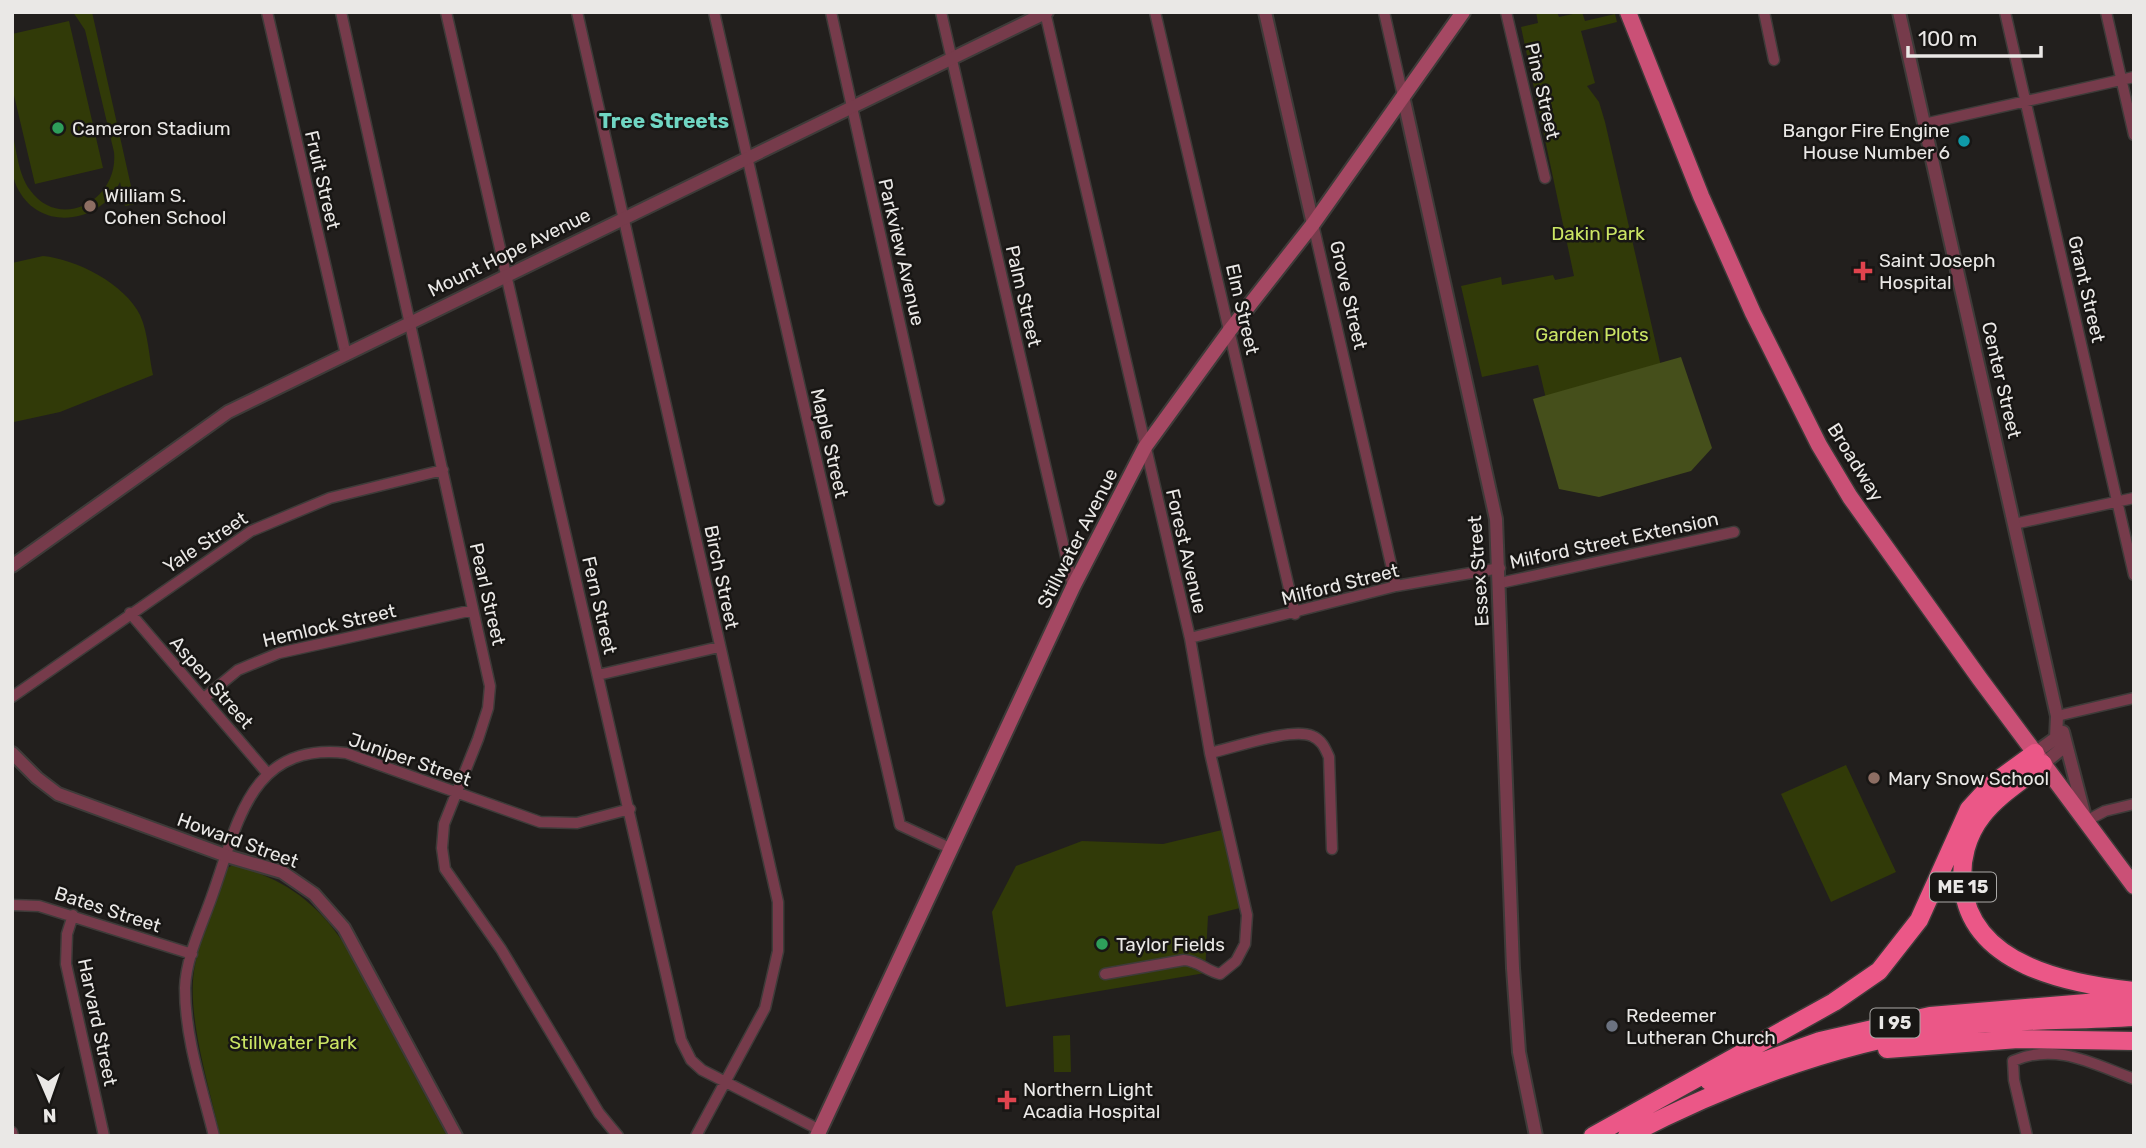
<svg xmlns="http://www.w3.org/2000/svg" width="2146" height="1148" font-family="Rubik,sans-serif">
  <style>
    .green { fill: #313a08 }
    .forest { fill: #454f1b }
    .lines { fill: none; stroke-linecap: round; stroke-linejoin: round }
    .minor-casing { stroke: #3e3b39; stroke-width: 13 }
    .tertiary-casing { stroke: #3e3b39; stroke-width: 16 }
    .secondary-casing { stroke: #3e3b39; stroke-width: 18 }
    .primary-casing { stroke: #3e3b39; stroke-width: 19 }
    .motorway-casing { stroke: #3e3b39; stroke-width: 21 }
    .minor { stroke: #763b4b; stroke-width: 10 }
    .tertiary { stroke: #763b4b; stroke-width: 12 }
    .secondary { stroke: #a54863; stroke-width: 14 }
    .primary { stroke: #ca5076; stroke-width: 16 }
    .motorway { stroke: #eb5787; stroke-width: 18 }
    .leisure-dot { fill: #2e9e5b; stroke: #181614; stroke-width: 2.5 }
    .culture-dot { fill: #0f9aa8; stroke: #181614; stroke-width: 2.5 }
    .education-dot { fill: #8d6e63; stroke: #181614; stroke-width: 2.5 }
    .health-dot { fill: #e0444e; stroke: #181614; stroke-width: 2.5 }
    .worship-dot { fill: #6b7280; stroke: #181614; stroke-width: 2.5 }
    .labels { text-anchor: middle; stroke-width: 5; stroke-linejoin: round; paint-order: stroke }
    .shield { fill: #181614; stroke: #aba9a7; stroke-width: 2 }
    .shield-label { font-size: 18px; font-weight: bold; fill: #eae8e6 }
    .street-label { font-size: 19px; fill: #eae8e6; stroke: #181614 }
    .poi-label { font-size: 19px; fill: #eae8e6; stroke: #181614; text-anchor: start }
    .park-label { font-size: 19px; fill: #cbe564; stroke: #181614 }
    .neighbourhood-label { font-size: 21px; font-weight: bold; fill: #70d6c3; stroke: #181614 }
  </style>
  <rect width="100%" height="100%" fill="#221f1d"/>
  <path class="green" d="M73,12H92L135,204L125,206L120,182C102,222 43,233 19,191C9,174 12,152 12,132C17,151 18,174 30,190C60,232 119,200 114,152L85,30Z
    M1536,12H1557L1559,17L1582,12L1585,21L1615,14L1617,22L1581,31L1595,83L1587,86L1599,102L1605,122L1677,436L1561,462L1538,365L1482,377L1461,286L1501,277L1502,285L1553,275L1555,280L1574,276L1521,27L1538,23Z
    M69,21L103,168L35,184L12,87V34Z
    M43,256C76,259 125,284 140,315C148,332 149,357 153,375L60,412L14,422L12,263Z
    M1846,765L1896,872L1831,902L1781,794Z
    M1222,830L1240,908L1208,916L1205,973L1006,1007L992,912L1016,866L1082,841L1163,844Z
    M233,865C283,878 317,902 345,945L447,1136H220C210,1088 185,1013 195,965C201,933 216,900 227,868Z
    M1070,1035L1071,1072H1054L1053,1036Z"/>
  <path class="forest" d="M1681,357L1712,448L1691,471L1599,497L1559,489L1533,399Z"/>
  <g class="lines">
    <defs>
      <path id="minor" d="M267,12L346,355
        M341,12L490,686L488,708L478,739L444,824L442,848L445,869L501,949L599,1113L618,1136
        M446,12L681,1040L691,1060L702,1070L820,1130
        M577,12L778,902V951L765,1008L696,1136
        M714,12L900,825L952,849
        M831,12L939,500
        M941,12L1073,587
        M1045,12L1190,638L1210,753L1247,915L1245,944L1236,961L1220,974C1206,971 1199,961 1184,960L1105,974
        M1155,12L1295,614
        M1384,12L1403,96
        M1506,12L1545,178
        M1764,12L1774,60
        M2005,12L2134,575
        M2106,12L2134,135
        M1924,124L2134,77
        M1313,224L1396,586
        M2014,524L2134,498
        M1500,583L1734,532
        M130,613L268,774
        M1190,638L1396,586L1500,568
        M598,675L719,647
        M12,697L251,531L330,498L443,470
        M204,698L238,670L279,653L473,610
        M2057,716L2134,698
        M1210,753C1233,748 1292,727 1312,736C1322,740 1325,748 1329,757L1332,849
        M2086,821L2105,811L2134,804
        M12,905L39,906L192,954
        M73,915L67,934L66,964L104,1136
        M12,1132L13,1136
        M214,1136C202,1088 185,1038 185,988C186,957 202,925 212,896C238,824 249,742 346,753L540,822L577,823L630,809
        M2027,1136L2014,1080L2013,1061C2056,1042 2093,1064 2134,1079"/>
      <path id="tertiary" d="M1265,12L1313,224
        M1899,12L2057,716L2056,738L2035,753
        M1403,96L1496,519L1513,968L1519,1052L1536,1136
        M12,566L228,412L1047,12
        M2063,732L2085,817
        M12,753L37,778L58,794L227,856L282,872L314,894L344,928L456,1136
        M2043,764L2060,750L2064,736"/>
      <path id="secondary" d="M817,1136L1073,587L1145,447L1230,330L1313,224L1463,12"/>
      <path id="primary" d="M1628,12L1701,196L1753,313L1819,445L1850,497L1980,679L2134,886"/>
      <path id="motorway" d="M2043,764C2023,780 1998,795 1982,816C1967,835 1960,861 1963,886C1971,965 2068,984 2134,991
        M1887,1049L2018,1039L2134,1041
        M1709,1081L1820,1041L1930,1016L2134,999
        M1593,1136L1834,1002L1879,971L1919,920L1969,809L1991,785L2035,753
        M1627,1136C1727,1084 1836,1043 1948,1027C2009,1019 2072,1021 2134,1017"/>
    </defs>
    <use href="#minor" class="minor-casing"/>
    <use href="#tertiary" class="tertiary-casing"/>
    <use href="#secondary" class="secondary-casing"/>
    <use href="#primary" class="primary-casing"/>
    <use href="#motorway" class="motorway-casing"/>
    <use href="#minor" class="minor"/>
    <use href="#tertiary" class="tertiary"/>
    <use href="#secondary" class="secondary"/>
    <use href="#primary" class="primary"/>
    <use href="#motorway" class="motorway"/>
  </g>
  <g class="leisure-dot">
    <circle cx="58" cy="128" r="7"/>
    <circle cx="1102" cy="944" r="7"/>
  </g>
  <circle class="culture-dot" cx="1964" cy="141" r="7"/>
  <g class="education-dot">
    <circle cx="90" cy="206" r="7"/>
    <circle cx="1874" cy="778" r="7"/>
  </g>
  <g class="health-dot">
    <path d="M1859.5 260.5h7v7h7v7h-7v7h-7v-7h-7v-7h7z"/>
    <path d="M1003.5 1089.5h7v7h7v7h-7v7h-7v-7h-7v-7h7z"/>
  </g>
  <circle class="worship-dot" cx="1612" cy="1026" r="7"/>
  <g class="labels">
    <g class="shield">
      <rect x="1930" y="872.5" width="66" height="29" rx="5"/>
      <rect x="1870.5" y="1008.5" width="49" height="29" rx="5"/>
    </g>
    <g class="shield-label">
      <text x="1963" y="893">ME 15</text>
      <text x="1895" y="1029">I 95</text>
    </g>
    <g class="street-label">
      <text transform="translate(1543 91) rotate(77)" y="7">Pine Street</text>
      <text transform="translate(323 180) rotate(77)" y="7">Fruit Street</text>
      <text transform="translate(509 252) rotate(-26)" y="7">Mount Hope Avenue</text>
      <text transform="translate(902 252) rotate(77)" y="7">Parkview Avenue</text>
      <text transform="translate(2087 289) rotate(77)" y="7">Grant Street</text>
      <text transform="translate(1349 295) rotate(77)" y="7">Grove Street</text>
      <text transform="translate(1024 296) rotate(77)" y="7">Palm Street</text>
      <text transform="translate(1243 309) rotate(77)" y="7">Elm Street</text>
      <text transform="translate(2002 380) rotate(77)" y="7">Center Street</text>
      <text transform="translate(830 443) rotate(77)" y="7">Maple Street</text>
      <text transform="translate(1856 462) rotate(58)" y="7">Broadway</text>
      <text transform="translate(1077 538) rotate(-63)" y="7">Stillwater Avenue</text>
      <text transform="translate(1614 540) rotate(-12)" y="7">Milford Street Extension</text>
      <text transform="translate(205 542) rotate(-33)" y="7">Yale Street</text>
      <text transform="translate(1187 551) rotate(77)" y="7">Forest Avenue</text>
      <text transform="translate(1478 571) rotate(-94)" y="7">Essex Street</text>
      <text transform="translate(722 577) rotate(78)" y="7">Birch Street</text>
      <text transform="translate(1340 584) rotate(-14)" y="7">Milford Street</text>
      <text transform="translate(488 594) rotate(77)" y="7">Pearl Street</text>
      <text transform="translate(600 605) rotate(77)" y="7">Fern Street</text>
      <text transform="translate(329 625) rotate(-13)" y="7">Hemlock Street</text>
      <text transform="translate(212 682) rotate(49)" y="7">Aspen Street</text>
      <text transform="translate(410 759) rotate(19)" y="7">Juniper Street</text>
      <text transform="translate(238 840) rotate(20)" y="7">Howard Street</text>
      <text transform="translate(108 909) rotate(18)" y="7">Bates Street</text>
      <text transform="translate(98 1022) rotate(78)" y="7">Harvard Street</text>
    </g>
    <g class="poi-label">
      <text x="72" y="135">Cameron Stadium</text>
      <text x="1950" y="137" text-anchor="end">Bangor Fire Engine<tspan x="1950" dy="22">House Number 6</tspan></text>
      <text x="104" y="202">William S.<tspan x="104" dy="22">Cohen School</tspan></text>
      <text x="1879" y="267">Saint Joseph<tspan x="1879" dy="22">Hospital</tspan></text>
      <text x="1888" y="785">Mary Snow School</text>
      <text x="1116" y="951">Taylor Fields</text>
      <text x="1626" y="1022">Redeemer<tspan x="1626" dy="22">Lutheran Church</tspan></text>
      <text x="1023" y="1096">Northern Light<tspan x="1023" dy="22">Acadia Hospital</tspan></text>
    </g>
    <g class="park-label">
      <text x="1598" y="240">Dakin Park</text>
      <text x="1592" y="341">Garden Plots</text>
      <text x="293" y="1049">Stillwater Park</text>
    </g>
    <g class="neighbourhood-label">
      <text x="664" y="128">Tree Streets</text>
    </g>
  </g>
  <rect width="2146" height="1148" fill="none" stroke="#eae8e6" stroke-width="28"/>
  <g transform="translate(49 1099) rotate(178)" stroke="#181614" stroke-width="5" paint-order="stroke">
  <path d="M0-5L12 26L0 18L-12 26Z" fill="#eae8e6"/>
  <text y="-10" font-size="19" font-weight="bold" text-anchor="middle" fill="#eae8e6">N</text>
  </g>
  <path d="M1908 46v10h133v-10" fill="none" stroke="#eae8e6" stroke-width="3.5"/>
  <text x="1918" y="46" font-size="21" fill="#eae8e6" stroke="#181614" stroke-width="5" paint-order="stroke">100 m</text>
</svg>
